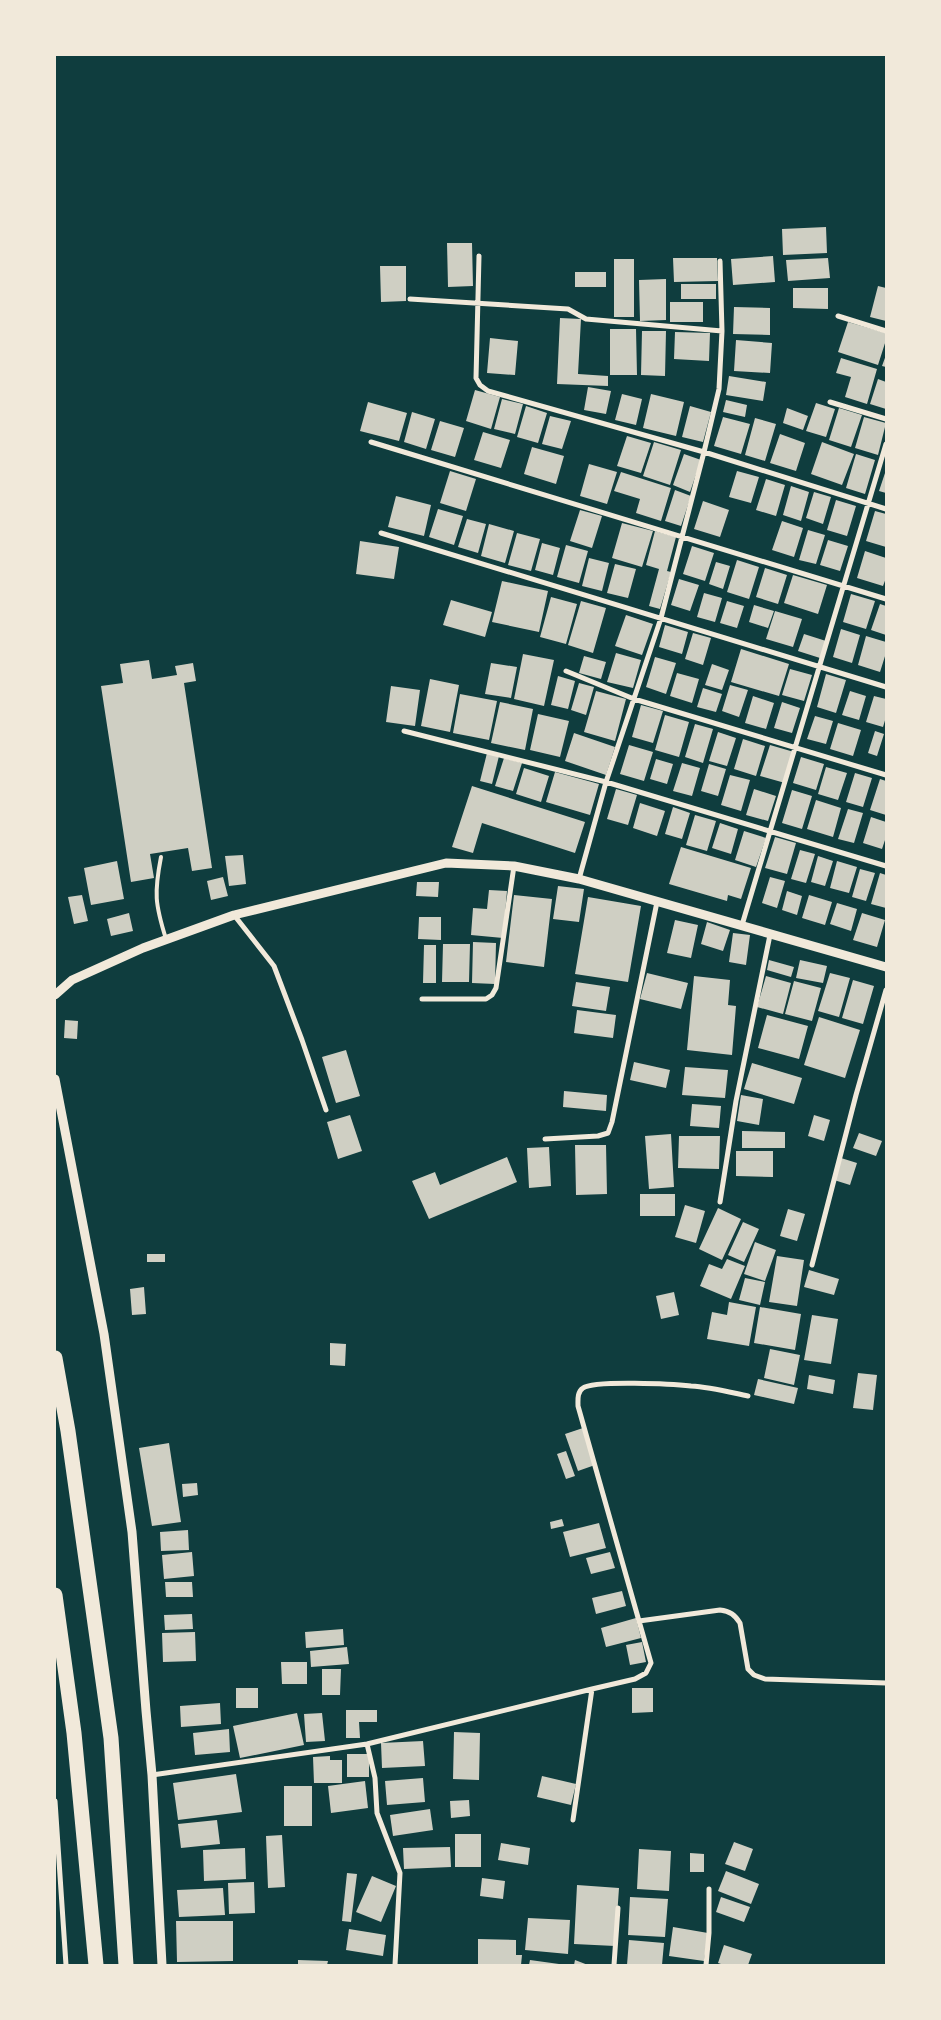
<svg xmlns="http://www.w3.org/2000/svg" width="941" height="2020" font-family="'Roboto Condensed',sans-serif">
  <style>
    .building { fill: #cfcfc3 }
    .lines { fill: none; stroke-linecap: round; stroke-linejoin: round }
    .service { stroke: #f1e9da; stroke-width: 4 }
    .minor { stroke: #f1e9da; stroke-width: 5 }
    .tertiary { stroke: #f1e9da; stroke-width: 9 }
    .motorway { stroke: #f1e9da; stroke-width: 15 }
  </style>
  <rect width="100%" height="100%" fill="#0f3d3e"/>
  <path class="building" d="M826,227L827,253L783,255L782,229Z
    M447,243H472L473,286L448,287Z
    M773,256L775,282L733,285L731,259Z
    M673,258H717L718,281L674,282Z
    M828,258L830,278L788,281L786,260Z
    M614,259H634V317H614Z
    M380,266H406V301L381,302Z
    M575,272H606V287H575Z
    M666,279V320L640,321L639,280Z
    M681,284H716V299H681Z
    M878,286L886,288V321L870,317Z
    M793,288H828V309L793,308Z
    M670,302H703V322H670Z
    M734,307L770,308V335L733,334Z
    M560,318L581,319L578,374L608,376V386L557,384Z
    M848,322L886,333V340L878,365L838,352Z
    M610,329H636L637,375H610Z
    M642,331H666L665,376L641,375Z
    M675,332L710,333L709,361L674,359Z
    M490,338L518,341L515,375L487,373Z
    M736,340L772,343L770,373L734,371Z
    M886,355V367L882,366Z
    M841,358L877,369L867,404L845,397L851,377L836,373Z
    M729,376L766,382L763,401L726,395Z
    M878,379L886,382V409L870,404Z
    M588,387L611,391L606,414L584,410Z
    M475,390L500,397L491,429L466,421Z
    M622,394L642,399L636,425L615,420Z
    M651,394L684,402L676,436L643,428Z
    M502,399L523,404L515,434L494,429Z
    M726,400L747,405L745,417L723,412Z
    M368,402L407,413L399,441L360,431Z
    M816,403L835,409L826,437L806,431Z
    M526,406L547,413L538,443L517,437Z
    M690,406L711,412L703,442L682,437Z
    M787,408L808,416L803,430L783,423Z
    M839,408L862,415L851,447L829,440Z
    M412,412L435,419L426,449L404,442Z
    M550,416L571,421L562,449L542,444Z
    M723,417L750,424L741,454L714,446Z
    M864,417L886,423L878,455L855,448Z
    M755,418L776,424L765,461L745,455Z
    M440,421L464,428L455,457L431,450Z
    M483,432L510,440L501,468L474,460Z
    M780,434L805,443L796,471L770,463Z
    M627,436L651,443L641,473L617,466Z
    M654,442L681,450L670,485L643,476Z
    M822,442L854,454L842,485L811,474Z
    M532,447L564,456L556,484L524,474Z
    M684,454L701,460L690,492L673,485Z
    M856,454L875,460L865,494L846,488Z
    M589,464L617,472L607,504L580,496Z
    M886,470V493L879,491Z
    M450,471L476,479L466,511L440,503Z
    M737,471L759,477L751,503L729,497Z
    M621,472L671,488L661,521L636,513L640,499L614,491Z
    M766,479L785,485L776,516L756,510Z
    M791,486L809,492L801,521L783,515Z
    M675,490L691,496L681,526L665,521Z
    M814,492L831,497L823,524L806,518Z
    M396,496L431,505L424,536L388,527Z
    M836,500L856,506L847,536L827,530Z
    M703,501L729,510L720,537L694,529Z
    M438,509L463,516L454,545L429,537Z
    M580,510L602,516L592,548L570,541Z
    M875,511L886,514V547L866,541Z
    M467,519L486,524L478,553L458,547Z
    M782,521L803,528L794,557L772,550Z
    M622,523L653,531L642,567L612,558Z
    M489,524L514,531L505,563L481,556Z
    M808,530L825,535L816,564L799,560Z
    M655,531L676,537L667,571L671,572L660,609L649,606L659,569L646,565Z
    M517,533L540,539L531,571L508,565Z
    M828,540L848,546L840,571L820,565Z
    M360,541L399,547L394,579L356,574Z
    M542,543L560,548L553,575L535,570Z
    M566,545L588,551L579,583L557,577Z
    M692,546L714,553L705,581L683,574Z
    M865,551L886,558V578L883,586L857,578Z
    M589,558L609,563L602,591L582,586Z
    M737,560L759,567L749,599L727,592Z
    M716,562L730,566L723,589L709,584Z
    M615,564L636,569L628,598L607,593Z
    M765,568L787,575L778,604L756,597Z
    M793,575L827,585L818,614L784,603Z
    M679,579L699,585L690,611L671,605Z
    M502,581L548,591L539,632L492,622Z
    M704,593L722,598L715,622L697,617Z
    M851,594L875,601L866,629L843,622Z
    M551,597L577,604L566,644L540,637Z
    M451,600L492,612L485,637L443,625Z
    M581,601L606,608L593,653L568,645Z
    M727,601L744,606L737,628L720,623Z
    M880,604L886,606V635L871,630Z
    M754,605L774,611L768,628L749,622Z
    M775,611L802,619L793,647L766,639Z
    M626,615L653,624L642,655L615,646Z
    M665,625L688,632L682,654L659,647Z
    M841,629L860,635L852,663L833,657Z
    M693,633L711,638L703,665L685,659Z
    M804,634L826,641L820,658L798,651Z
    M866,636L886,642V653L880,672L858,665Z
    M741,649L789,664L779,696L731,682Z
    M616,653L641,660L633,688L607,682Z
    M523,654L554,660L544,706L514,699Z
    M584,656L606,662L601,679L579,673Z
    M655,657L676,663L666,694L646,687Z
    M149,660L152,679L177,675L175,666L193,663L196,681L184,683L212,868L192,871L188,848L150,854L154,878L131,882L101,686L123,683L120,664Z
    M491,663L517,667L511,698L485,694Z
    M712,664L729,670L722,690L705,685Z
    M790,669L812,675L804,701L782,695Z
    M677,673L699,679L692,703L670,696Z
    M826,674L846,680L836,713L817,707Z
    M558,676L575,681L568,709L551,705Z
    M430,679L459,685L450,732L421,726Z
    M579,683L594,687L586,715L571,710Z
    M730,685L748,690L739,717L722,711Z
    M391,686L420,690L415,726L386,722Z
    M703,688L722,694L716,712L697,707Z
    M596,691L626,699L615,741L584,732Z
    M850,691L866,696L859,720L842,715Z
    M460,694L497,701L489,740L453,733Z
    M753,696L774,703L766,729L745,723Z
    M874,696L886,699V717L883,727L866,722Z
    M500,702L533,709L525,750L491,743Z
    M782,702L800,708L792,733L774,728Z
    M641,705L663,711L653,743L632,737Z
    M538,714L569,721L560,757L530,750Z
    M665,715L689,722L679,757L655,750Z
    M815,716L833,721L826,744L807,739Z
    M838,723L861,730L853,756L830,749Z
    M695,724L713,729L703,763L685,757Z
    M875,731L884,734L877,756L868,753Z
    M718,732L736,738L727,766L709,761Z
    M574,733L615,747L606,775L565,761Z
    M743,739L765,746L756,776L734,769Z
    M629,745L653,752L644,781L620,774Z
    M770,745L794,752L785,783L760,776Z
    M487,753L499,756L492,784L480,781Z
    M801,757L824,764L816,790L793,783Z
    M504,758L522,763L513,791L495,786Z
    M656,759L673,764L667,784L650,779Z
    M682,763L700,768L692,796L673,791Z
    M709,764L726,769L718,796L701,791Z
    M826,767L847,773L838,800L818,794Z
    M524,768L549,776L541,802L516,794Z
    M555,772L599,784L590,815L546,802Z
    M855,773L872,778L863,807L846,802Z
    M730,775L750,780L741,811L721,805Z
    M880,779L886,781V815L870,810Z
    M472,786L585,822L575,853L482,823L473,853L452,847Z
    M616,789L637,795L628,825L607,819Z
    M754,789L776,796L768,821L746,815Z
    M792,790L812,796L802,829L782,823Z
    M816,800L841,808L833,837L807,829Z
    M640,803L665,811L657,836L633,828Z
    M673,807L690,813L682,839L665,834Z
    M848,809L863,813L854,843L838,839Z
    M695,815L716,821L707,851L686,845Z
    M871,817L886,822V837L882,849L863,843Z
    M720,823L738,829L731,854L712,848Z
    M744,831L766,838L756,867L735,860Z
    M775,837L796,843L787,874L765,868Z
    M681,847L751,868L741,899L728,895L727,901L669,884Z
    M800,850L815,854L806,883L791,879Z
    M243,855L246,884L229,886L225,856Z
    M818,856L833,861L825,886L811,882Z
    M117,861L124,899L91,905L84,868Z
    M837,861L857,867L849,893L830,888Z
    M860,869L875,873L866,901L852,897Z
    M880,873L886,875V908L871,904Z
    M223,877L228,896L211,900L207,881Z
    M770,877L785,881L777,908L762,903Z
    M417,882H439L438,897L416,896Z
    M558,886L584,889L579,922L553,919Z
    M489,890L507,891L503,938L471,935L473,908L487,909Z
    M787,891L802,896L797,915L782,910Z
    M82,895L88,921L74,924L68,897Z
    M514,895L552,899L544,967L506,962Z
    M809,895L832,902L825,925L802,918Z
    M588,897L641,906L628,982L575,974Z
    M837,903L857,909L851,931L830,924Z
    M129,913L133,931L111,936L107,919Z
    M862,913L885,920L877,947L853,940Z
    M419,917H441V940L418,939Z
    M675,920L698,925L691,958L667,953Z
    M707,922L730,930L723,951L701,944Z
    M733,933L750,935L746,965L729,962Z
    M473,942L496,943L495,984L472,983Z
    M443,944H470L469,982H442Z
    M424,945H436V983H423Z
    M769,960L794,967L791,977L767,970Z
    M800,960L827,966L823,983L796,978Z
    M647,973L688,983L681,1009L640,999Z
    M830,973L850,978L839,1017L818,1011Z
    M694,976L730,980L728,1005L736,1006L732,1055L687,1050Z
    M766,976L791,983L783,1014L757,1007Z
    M853,980L874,986L863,1024L842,1018Z
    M794,981L821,988L812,1021L785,1014Z
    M576,982L610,987L606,1011L572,1006Z
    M577,1010L616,1015L613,1038L574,1033Z
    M767,1015L808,1026L799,1059L758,1048Z
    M819,1017L860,1030L845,1078L804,1065Z
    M65,1020L78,1021L77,1039L64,1038Z
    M346,1050L360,1096L336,1103L322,1057Z
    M634,1062L670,1070L666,1088L630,1080Z
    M752,1063L802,1078L794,1104L744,1089Z
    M685,1067L728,1070L725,1098L682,1095Z
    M564,1091L607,1095L606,1111L563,1107Z
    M741,1095L763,1099L759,1125L737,1121Z
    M692,1104L721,1106L719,1128L690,1126Z
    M350,1115L362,1151L338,1159L327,1122Z
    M814,1115L830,1120L824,1141L808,1136Z
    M742,1131L785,1132V1148H742Z
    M859,1133L882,1141L876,1156L853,1148Z
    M671,1134L674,1187L649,1189L645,1136Z
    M679,1136H720L719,1169L678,1168Z
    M575,1145H606L607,1194L576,1195Z
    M549,1147L551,1186L529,1188L527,1148Z
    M736,1151H773V1177L736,1176Z
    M507,1157L517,1182L429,1219L412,1181L435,1172L440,1185Z
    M841,1158L857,1163L850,1185L834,1180Z
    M640,1194H675V1216H640Z
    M685,1205L705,1211L696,1243L675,1237Z
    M718,1208L741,1219L722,1260L699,1249Z
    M788,1209L805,1214L797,1241L780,1236Z
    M743,1222L759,1229L744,1262L728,1255Z
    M755,1242L776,1250L765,1281L744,1274Z
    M147,1254H165V1262H147Z
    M777,1256L804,1260L797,1306L769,1302Z
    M727,1259L745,1266L731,1299L700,1286L709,1264L722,1269Z
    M809,1270L839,1279L834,1295L804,1287Z
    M745,1278L765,1282L760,1305L739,1300Z
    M144,1287L146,1314L132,1315L130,1289Z
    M674,1292L679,1315L661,1319L656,1296Z
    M729,1302L756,1307L749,1346L707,1339L712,1312L727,1315Z
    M760,1307L801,1314L795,1350L754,1343Z
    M812,1315L838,1319L831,1364L804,1360Z
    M330,1343L346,1344L345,1366L330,1365Z
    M770,1349L800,1355L794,1385L764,1378Z
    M858,1373L877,1375L873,1410L853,1408Z
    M809,1375L835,1380L833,1394L807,1389Z
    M758,1379L798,1388L794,1404L754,1395Z
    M583,1428L595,1465L578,1471L565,1434Z
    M169,1443L181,1522L152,1526L139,1448Z
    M566,1451L575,1476L566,1479L557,1454Z
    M197,1483L198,1495L183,1497L182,1484Z
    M562,1519L564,1526L551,1529L550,1522Z
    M599,1523L606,1548L570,1557L563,1532Z
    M188,1530L189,1550L161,1551L160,1532Z
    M192,1552L194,1576L164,1579L162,1555Z
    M610,1552L615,1568L591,1574L586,1558Z
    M165,1582H192L193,1597H166Z
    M622,1591L626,1606L596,1614L592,1598Z
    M192,1614L193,1629L165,1630L164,1615Z
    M636,1618L641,1638L606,1647L601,1628Z
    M343,1629L344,1645L306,1648L305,1632Z
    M195,1632L196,1661L163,1662L162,1633Z
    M642,1642L646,1662L630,1665L626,1645Z
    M347,1647L349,1664L311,1667L310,1651Z
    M281,1662H307V1684H282Z
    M322,1669H341L340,1695H322Z
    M236,1688H258V1708H236Z
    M632,1688H653V1712L632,1713Z
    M220,1703L221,1724L181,1727L180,1706Z
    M346,1710H377V1722H359L360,1738H346Z
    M297,1713L304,1745L240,1758L233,1726Z
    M322,1713L325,1741L306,1742L304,1714Z
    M229,1729L230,1752L195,1755L193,1733Z
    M454,1732L480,1733L479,1780L453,1779Z
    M423,1741L425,1766L382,1768L381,1743Z
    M347,1754H369V1777H347Z
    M330,1756V1760H342V1783H314L313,1757Z
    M236,1774L242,1812L178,1820L173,1783Z
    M542,1776L576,1784L571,1805L537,1797Z
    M423,1778L425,1802L387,1805L385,1781Z
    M365,1781L368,1808L331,1813L328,1786Z
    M284,1786H312V1826H284Z
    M469,1800L470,1816L451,1818L450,1801Z
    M430,1809L433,1830L393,1836L390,1815Z
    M217,1820L220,1844L181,1848L178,1824Z
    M455,1834H481V1867H455Z
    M282,1835L285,1887L268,1888L266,1836Z
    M734,1842L753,1849L745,1871L725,1864Z
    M501,1843L530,1848L528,1865L498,1860Z
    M450,1847L451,1867L404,1869L403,1848Z
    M245,1848L246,1879L204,1881L203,1850Z
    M639,1849L671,1851L669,1891L637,1889Z
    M690,1853L704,1854V1872H690Z
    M726,1871L759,1884L751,1904L718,1891Z
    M347,1873L357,1874L351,1922L342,1921Z
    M372,1876L396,1886L381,1922L356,1912Z
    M482,1878L505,1881L503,1899L480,1896Z
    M254,1882L255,1913L229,1914L228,1883Z
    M577,1885L619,1888L615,1946L574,1944Z
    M223,1888L225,1915L179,1917L177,1890Z
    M630,1897L668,1899L665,1937L628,1935Z
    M721,1897L750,1907L744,1922L716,1912Z
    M528,1918L570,1920L568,1954L525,1950Z
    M176,1921H233V1961L177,1962Z
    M673,1927L708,1933L704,1961L669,1956Z
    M349,1929L386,1935L383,1956L346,1950Z
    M478,1939L516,1940V1955H522L521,1965H478Z
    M629,1940L664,1943L662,1965H627Z
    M724,1945L752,1954L748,1965H724L718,1963Z
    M298,1960L328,1961L327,1965H298Z
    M530,1960L559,1964V1965H529Z
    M575,1960L588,1965H574Z"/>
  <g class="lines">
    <path class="service" d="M161,857C154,893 155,904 166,939"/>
    <path class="minor" d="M479,256L476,378L480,385L488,391L704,452L886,509
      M410,299L568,309L586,319L722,331
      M838,316L886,331
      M830,402L886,419
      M371,442L886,599
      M381,533L886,687
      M566,671L634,699L886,775
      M404,731L606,782L886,866
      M579,879L606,782L661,618L704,452L719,389L722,331L720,261
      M234,915L274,966L302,1040L326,1110
      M742,925L886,444
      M422,999H486L492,995L496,988L514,866
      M545,1139L598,1136L608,1133L612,1122L657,902
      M720,1202L736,1101L770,935
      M812,1265L856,1095L886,990
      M748,1396C729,1392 710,1387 691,1386C674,1384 594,1380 583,1388C577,1392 578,1400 578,1406L639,1621L720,1610C730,1611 735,1615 740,1623L748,1669L754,1675L765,1679L886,1683
      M592,1689L635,1679L646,1673L651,1663L639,1621
      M367,1744L375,1778L377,1813L400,1873L395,1965
      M152,1775L367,1744L592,1689L573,1820
      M55,1801L66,1965
      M614,1965L618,1908
      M706,1965L709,1933V1889"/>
    <path class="tertiary" d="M55,995L72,980L143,948L234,915L446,863L514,866L579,879L886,967
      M55,1079L104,1334L132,1532L146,1711L152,1775L162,1965"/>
    <path class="motorway" d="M55,1358L68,1431L111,1738L126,1965
      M55,1595L74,1733L96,1965"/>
  </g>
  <rect width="941" height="2020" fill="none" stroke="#f1e9da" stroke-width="112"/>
</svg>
